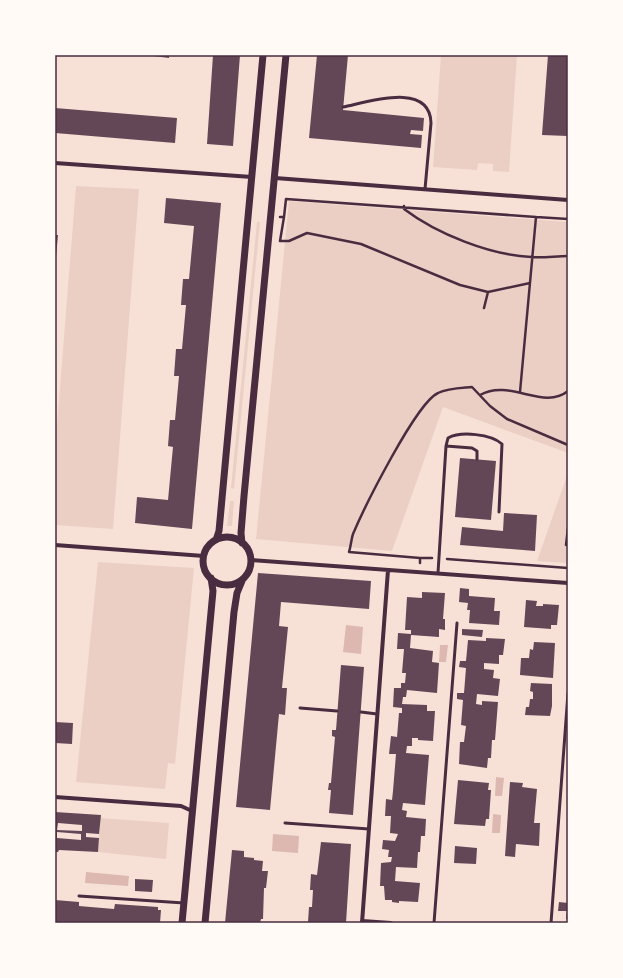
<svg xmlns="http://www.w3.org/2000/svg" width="623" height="978" font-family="Quicksand,sans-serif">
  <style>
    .green { fill: #ebcfc5 }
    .water { fill: #dcb8b0 }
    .building { fill: #644757; fill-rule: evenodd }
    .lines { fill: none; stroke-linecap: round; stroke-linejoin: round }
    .path { stroke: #4a2c40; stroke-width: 2.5 }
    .service { stroke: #4a2c40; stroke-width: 3 }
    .minor { stroke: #4a2c40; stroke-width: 4 }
    .tertiary { stroke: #4a2c40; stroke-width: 7 }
    .neatline { fill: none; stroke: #4a2c40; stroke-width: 1.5 }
  </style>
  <rect width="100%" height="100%" fill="#f7e1d7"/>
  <path class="green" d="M441,55H517L509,172L493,171V164L478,163L477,170L433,167Z
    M76,186L139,189L113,529L55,525V450Z
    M289,201L568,222V453L443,407L392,551L256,539Z
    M257,222H260L234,489L231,488Z
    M568,473V563L537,561Z
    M230,501H234L232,526H227Z
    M98,562L194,568L175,764L168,763L165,789L76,782Z
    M100,818L169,823L166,859L98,852Z"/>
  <path class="water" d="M346,625L363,627L361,654L343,652Z
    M440,645H448L446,662H439Z
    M496,777L504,778L502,796H495Z
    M493,814L501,815L500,833H492Z
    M273,834L299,836L298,853L272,851Z
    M86,872L129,876L128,886L85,883Z"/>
  <path class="building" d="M146,55H169V58Z
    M213,55H240L233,146L207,144Z
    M317,55H348L343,110L424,118L423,131L411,130L410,134L422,135L421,148L309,138Z
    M548,55H568V136L542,135Z
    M55,108L177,118L175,143L55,133Z
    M166,198L221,203L192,529L135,523L137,497L168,500L173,447L168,446L170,420H175L179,376H174L176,349H182L186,305H181L183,279H189L194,226L164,223Z
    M55,235H58L56,257H55Z
    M460,458L496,461L491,520L455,517Z
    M504,513L537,515L535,551L460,545L462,527L503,531Z
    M258,573L371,581L369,609L281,602L279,626L288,627L282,688H287L285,715L279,714L270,810L236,807Z
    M460,588L469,589V596L495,598L494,611H500L499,625L469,623L470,610H467L468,603L459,602Z
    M422,592L445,593L443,619H445V630L439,629V637L411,635L410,648L433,651L432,662L439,663L437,693L407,690L406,697H403L402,704L427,705V711H435L433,741L418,740V738H412V746H407L406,753L429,755L425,805L403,803L402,810L407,811L406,817L426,819L425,836H421L420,852H418L417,868L396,867L395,881L420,883L418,902L399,901V903L392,902V900H385L384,886H380L381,863L391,862L392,857H388L389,850L382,849L383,840L395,841L398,834L390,833L391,816H385L386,799L392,800L393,791L396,754H389L391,736L397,737L399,713H402V708L393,707L394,688H401V683H405L406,673H402L404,649H397L398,633L411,634V630H405L407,597L422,598Z
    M526,600L537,601L536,606H543V604L559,605L557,625H551V629L524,627Z
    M462,629L483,630L482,637L462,635Z
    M486,638L505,639L503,655H499V664L484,663V669L494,670L493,678L500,679L498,696L477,694L476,704L482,705V701L498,702L495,740H492L491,758H488L487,768L459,764L460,742H464L466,726L461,725L463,700L457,699V693H464L466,668L459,667L460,661H466L468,640L486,641Z
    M534,642L555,643L553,678L520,675L521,658H529L530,649L533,650Z
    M341,665L364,667L353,815L329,813L331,790H328L329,783H331L335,737L332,736V730H336Z
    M531,683L552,684V706L550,716L525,715L526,707H529L530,699H533V692L530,691Z
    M55,722L73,723L72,744L55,743Z
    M458,780L489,783L488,790H491L489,819H486L485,826L454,824Z
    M510,782L523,783L522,787L537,789L534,823H540L539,846L516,844L515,857L505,856Z
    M55,812L101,815L99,834L86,833V837L99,838L98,852L59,850L58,852H55ZM58,823L82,825V831L57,830ZM57,832L81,834V840L57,838Z
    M321,842L351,844L346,923L308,922L309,907H312L313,890H310L311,874L317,875Z
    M455,846L477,848L476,864L454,863Z
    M232,850L244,851V857L254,858V860L263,861L262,871H268L266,888H264L263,919H261L260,923H225Z
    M135,879L153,880L152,892L135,891Z
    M55,900L79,902V906L114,909L115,904L158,907V910H161L160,923H55Z
    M559,902L568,903V919H566L567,911H558Z"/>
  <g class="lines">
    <path class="path" d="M404,206V209C437,234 490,255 531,257C543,258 556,256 568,256
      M280,217H284L280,241H289L307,233L361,244L460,285L488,292L530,283
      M284,217L286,199L536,217
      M484,308L488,292
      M520,392L536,217L568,219
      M480,395C510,378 543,411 568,391
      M568,528L566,545H568
      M420,558H432
      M447,559L568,568
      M420,563V558L349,552C351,546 351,540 353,534C364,508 416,403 438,393C448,388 461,388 472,387L490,406L507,419L568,445"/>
    <path class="service" d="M343,107C368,102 430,81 431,123L425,189
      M446,446L472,448L477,451V459
      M438,573L446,446L448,438C461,431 491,434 502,444L499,512
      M300,708L337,711
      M361,712L377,714
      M285,823L369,829
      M79,896L184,903
      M434,923L457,623
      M551,923L568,693"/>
    <path class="minor" d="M55,163L252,177
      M275,178L568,200
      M55,545L204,556
      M251,560L568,583
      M55,797L181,806L192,811
      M362,921L391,923
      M362,923L388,570"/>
    <path class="tertiary" d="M203 561a24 24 0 1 1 48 0a24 24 0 1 1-48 0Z
      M216,540L219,531L263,55
      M242,543L241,533L244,496L286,55
      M182,923L213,591L211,578
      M205,923L234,612L237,593L242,581"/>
  </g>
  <rect width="623" height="978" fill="none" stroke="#fffaf5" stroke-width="112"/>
  <rect x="56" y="56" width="511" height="866" class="neatline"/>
</svg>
